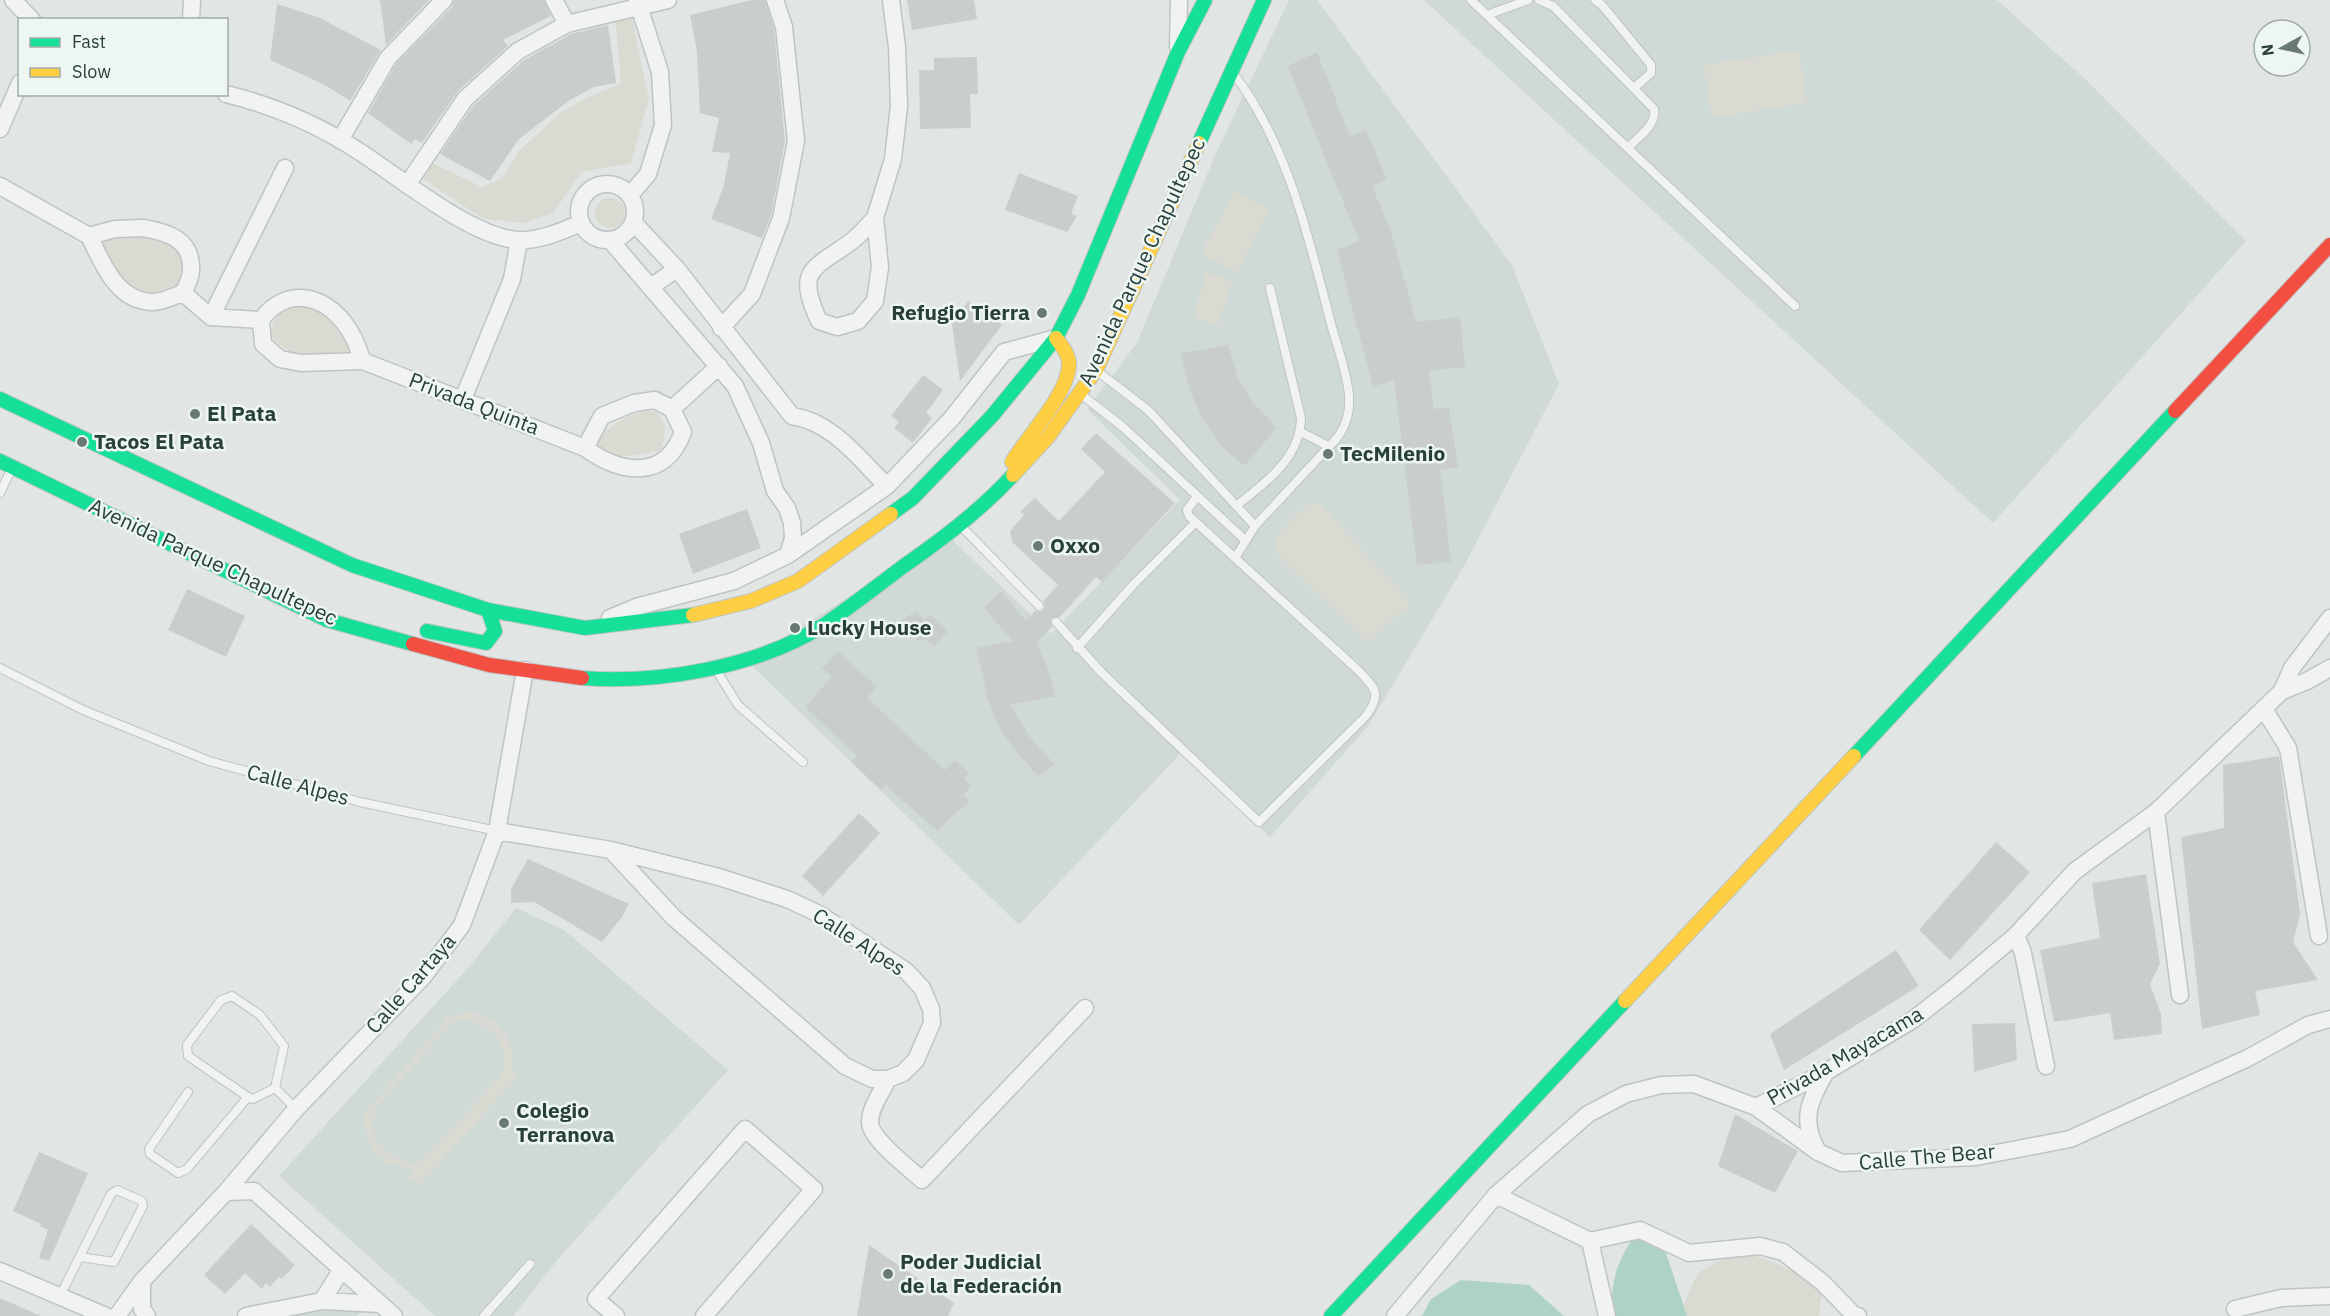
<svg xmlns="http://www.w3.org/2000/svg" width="2330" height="1316" font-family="'IBM Plex Sans',sans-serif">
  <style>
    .built { fill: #cfd9d6 }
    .green { fill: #d9dad1; fill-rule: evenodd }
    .water { fill: #afd2c6 }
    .building { fill: #c9cecd }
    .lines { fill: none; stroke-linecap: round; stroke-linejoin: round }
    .lane-casing { stroke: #bfc4c3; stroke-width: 10 }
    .street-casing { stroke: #bfc4c3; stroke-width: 19 }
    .fast-casing { stroke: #bfc4c3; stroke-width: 16 }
    .slow-casing { stroke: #bfc4c3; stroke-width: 16 }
    .jam-casing { stroke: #bfc4c3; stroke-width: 16 }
    .lane { stroke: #f1f3f3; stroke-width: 8 }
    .street { stroke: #f1f3f3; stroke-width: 16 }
    .fast { stroke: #16e098; stroke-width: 14 }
    .slow { stroke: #ffcf43; stroke-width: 14 }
    .jam { stroke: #f24e42; stroke-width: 14 }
    .poi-dot { fill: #697976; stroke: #eef6f4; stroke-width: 2 }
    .labels { text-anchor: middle; stroke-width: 5; stroke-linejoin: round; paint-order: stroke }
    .street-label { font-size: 21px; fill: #283f3a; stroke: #eef6f4 }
    .poi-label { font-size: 21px; font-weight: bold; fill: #283f3a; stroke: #eef6f4; text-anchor: start }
  </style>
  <rect width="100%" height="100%" fill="#e1e6e5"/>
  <path class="built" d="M1289,0H1317L1512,265L1559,384L1463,568L1368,726L1270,837L1181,753L1019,925L747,661L947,535L1051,634L1180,500L1087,409L1137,343L1216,153Z
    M1424,0H1997L2085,79L2246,241L1993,523Z
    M516,908L564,930L728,1070L559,1258L513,1316H435L279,1176L469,967Z
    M358,1303L365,1307L357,1316H295Z"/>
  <path class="green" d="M631,14L649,99L631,163L582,172L553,213L524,223L484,219L420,177L428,161L482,187L502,178L519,151L561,112L586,98L621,84L615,16Z
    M1799,50L1807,103L1712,118L1703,65Z
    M1234,190L1270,209L1237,272L1201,253Z
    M595 213a15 15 0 1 1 30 0a15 15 0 1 1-30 0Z
    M142,230L183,249L187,272L179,291L156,300L132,296L93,237Z
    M1206,272L1232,280L1219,325L1193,318Z
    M310,303L334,325L350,351C314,356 297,365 270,335C275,311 287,306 310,303Z
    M655,411L665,423L664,441L659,451C636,455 612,463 595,443C613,423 628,412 655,411Z
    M1318,502L1408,598L1409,606L1371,640H1364L1277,555C1269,533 1294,518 1308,503Z
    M469,1012C501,1019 517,1040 512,1073L517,1078L419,1185L408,1176L415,1168C379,1168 363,1147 365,1112L448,1017ZM459,1021C492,1019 515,1048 499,1078L420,1162C388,1165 363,1137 378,1106L450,1025Z
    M1740,1249L1823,1283L1819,1316H1687L1683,1306L1698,1273Z"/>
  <path class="water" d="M1635,1236L1664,1247L1687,1316H1615C1606,1292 1619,1255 1635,1236Z
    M1461,1280L1529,1285L1564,1316H1422L1431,1299Z"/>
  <path class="building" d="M380,0H429L386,45Z
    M454,0H544L551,16L503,40L508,46L458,91L422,143L415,139L411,144L368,113L396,64L452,7Z
    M752,0H765L774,29L785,141L771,215L762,238L711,219L724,185L730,153L712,152L719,118L700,113L697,52L690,15Z
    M907,0H974L977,19L912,30Z
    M277,4L320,18L381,50L350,101L325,85L270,60Z
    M608,25L616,83L594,87L570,100L519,139L490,181L440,154L473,106L524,60L571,34Z
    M1317,52L1350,136L1366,130L1387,180L1372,186L1391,232L1416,322L1460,317L1465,367L1429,371L1434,409L1449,408L1458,468L1440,469L1451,562L1417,565L1394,380L1373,387L1337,250L1359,241L1288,66Z
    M977,57L978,94H970L971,128L920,129L919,70H934V58Z
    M1019,173L1078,196L1071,214L1077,216L1067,232L1005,210Z
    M968,301L1002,325L960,381L952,324Z
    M1228,345L1238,379L1252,402L1277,428L1244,466L1221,445L1204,421L1190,391L1181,353Z
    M923,375L943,390L926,413L932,418L913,443L894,428L899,422L891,416Z
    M1096,433L1175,503L1102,582L1096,577L1060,617L1051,618L1052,627L1036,643L1047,666L1055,697L1010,704L1030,737L1054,764L1038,776L1014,749L998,725L988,699L976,648L1013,641L984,608L1001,591L1026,621L1035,611L1040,612L1045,608L1043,601L1058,585L1012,542L1010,531L1024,515L1020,512L1035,498L1059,521L1105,472L1081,449Z
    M747,509L761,548L693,574L679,534Z
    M187,589L245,616L226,657L168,630Z
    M916,611L925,620L930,614L948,631L934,646L924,638L920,642L898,623Z
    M838,651L877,687L867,698L945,770L955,760L969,773L964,779L971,786L963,795L969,801L937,831L886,785L881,790L851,762L857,756L805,707L832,677L822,668Z
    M2279,756L2300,914L2293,942L2318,980L2255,991L2260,1015L2202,1029L2181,837L2224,828L2223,765Z
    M859,813L880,833L823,896L802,876Z
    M1996,842L2030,872L1950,960L1919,930Z
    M528,859L629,904L622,917L602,942L534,902L511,903V889Z
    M2146,874L2160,964L2150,984L2161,1014L2162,1034L2114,1040L2110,1013L2054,1022L2040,950L2100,938L2092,883Z
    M1896,950L1919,986L1784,1070L1770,1034Z
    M2015,1023L2017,1060L1974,1072L1972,1024Z
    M1735,1114L1798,1151L1775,1193L1718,1166Z
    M39,1152L88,1173L49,1261L39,1258L48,1230L40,1226L41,1224L13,1211Z
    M251,1224L295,1265L282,1279L279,1277L270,1287L266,1283L262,1289L245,1273L225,1294L204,1275Z
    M869,1245L954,1303L948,1316H857Z
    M0,1298L41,1316H0Z"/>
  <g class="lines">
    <defs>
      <path id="lane" d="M1471,0L1795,306
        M1539,0L1553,6L1654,109C1657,125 1638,137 1628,148
        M1595,0L1602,5L1651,65V73L1634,88
        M1487,15L1528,0
        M1233,73C1288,144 1309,239 1331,324C1337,346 1347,372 1349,395C1350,412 1347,424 1337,438L1255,526L1235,558
        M1097,371L1148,410L1255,526
        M1082,395L1123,427L1245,540
        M1301,432L1328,446
        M0,493L11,470
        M1236,506C1265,483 1300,459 1301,418L1270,288
        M962,527L1039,606
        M1056,622L1101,672L1259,822L1366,716C1382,694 1376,689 1359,671L1189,516L1187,510L1196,498
        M1077,648L1133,585L1195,523
        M0,668L83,710L209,761L360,802L497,831
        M718,673L738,705L803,762
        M275,1088L253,1099L248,1097L188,1056L187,1045L221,1000L232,996L260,1015L284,1046L275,1088L296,1109
        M188,1092L149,1149L150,1154L178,1173L187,1169L248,1097
        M60,1296L111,1194L117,1190L142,1201L143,1206L114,1262L80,1257
        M484,1316L530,1264"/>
      <path id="street" d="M13,0L32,20
        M554,0L567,24
        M191,20L192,0
        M1178,47L1179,0
        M226,94C275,106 319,125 360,152C399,177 474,239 519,240C540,241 562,231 581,223
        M0,129L20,83
        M340,140L388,58L444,0
        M579 212a28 28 0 1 1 56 0a28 28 0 1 1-56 0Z
        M407,185L465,99L518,51L567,24L668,0
        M0,186L89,236
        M630,195L648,174L663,125L660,72L637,0
        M875,218C868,225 860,235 852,241C813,270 795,268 819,321L837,327L858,321L875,301L880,267L875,218L893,159L899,106L897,47L891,0
        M633,222L677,269L792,416C833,422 859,459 887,486
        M143,228C168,232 193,240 191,271C191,278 186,287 183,293C174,296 161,303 151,302C116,300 103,264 89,236L115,229Z
        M610,240L735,386L761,443L775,491L787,508L792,523L793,538L788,555
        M652,286L677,269
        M183,293L211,317L261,320
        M211,317L285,168
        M721,328L752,294L781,218L796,141L784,27L775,0
        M363,361C359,353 357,343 352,335C332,297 289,282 261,320L263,344L280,359L301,363L363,361L585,448C621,474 665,481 683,432L672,409L655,400L634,403L602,416L585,448
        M463,399L512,279L519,240
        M672,409L719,366
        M610,618L636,607L734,581L788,555L887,486L952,418L1004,352L1056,338
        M2282,691L2292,668L2330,618
        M2264,709L2288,748L2319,936
        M2156,812L2180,995
        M497,831L611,850L719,877L787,899L819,914L906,971L922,988L931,1009L932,1023L916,1060L903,1073L888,1079H872L845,1066L674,918L611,850
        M2016,935L2023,953L2046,1066
        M888,1079C882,1092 870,1107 870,1122C870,1139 909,1168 922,1180L1085,1008
        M1756,1107L1826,1072L1914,1019L1956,986L2016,935L2075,871L2156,812L2282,691L2307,681L2330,668
        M1818,1152C1800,1120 1809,1101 1826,1072
        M226,1192L254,1191L394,1316
        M1496,1195L1590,1241L1607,1316
        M1590,1241L1640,1230L1689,1253L1760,1246L1783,1252L1823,1283L1854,1315L1858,1316
        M0,1271L106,1316
        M142,1281V1309L147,1316
        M322,1301L342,1269
        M2235,1309L2281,1298L2330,1296
        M117,1316L142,1281L226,1192L296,1109L423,977L462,925L497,831L525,670
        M246,1316L322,1301L381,1304
        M616,1316L596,1299L745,1129L814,1189L704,1316
        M1395,1316L1496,1195L1588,1114L1626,1094L1661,1085L1694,1084L1756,1107L1818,1152L1842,1163L1976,1157L2070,1139L2248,1058L2308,1025L2330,1019"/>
      <path id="fast" d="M1199,143L1264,0
        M0,399L352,565L488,610L585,628L693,615
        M0,461L327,620L413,644
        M891,514L913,498L992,416L1056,338L1078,295L1178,52L1205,0
        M427,631L486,643L495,631L488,610
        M582,678C659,684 758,667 824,625C850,607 876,587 901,568C941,540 980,511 1013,475
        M1854,756L2175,411
        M1331,1316L1625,1001"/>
      <path id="slow" d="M1012,462C1027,437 1071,391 1069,362C1068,353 1061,345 1056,338
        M1013,475L1048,437L1096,370L1199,143
        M693,615L751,601L798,581L891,514
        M1625,1001L1854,756"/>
      <path id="jam" d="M2175,411L2330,245
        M413,644L489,665L582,678"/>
    </defs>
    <use href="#lane" class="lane-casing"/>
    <use href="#street" class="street-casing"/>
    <use href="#fast" class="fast-casing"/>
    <use href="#slow" class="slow-casing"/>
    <use href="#jam" class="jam-casing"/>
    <use href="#lane" class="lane"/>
    <use href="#street" class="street"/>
    <use href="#fast" class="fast"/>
    <use href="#slow" class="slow"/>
    <use href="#jam" class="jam"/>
  </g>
  <g class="poi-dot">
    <circle cx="1042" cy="313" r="6"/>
    <circle cx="195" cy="414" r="6"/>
    <circle cx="82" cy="442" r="6"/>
    <circle cx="1328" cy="454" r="6"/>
    <circle cx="1038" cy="546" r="6"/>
    <circle cx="795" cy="628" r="6"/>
    <circle cx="504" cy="1123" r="6"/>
    <circle cx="888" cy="1274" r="6"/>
  </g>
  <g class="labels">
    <g class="street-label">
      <text transform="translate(1142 262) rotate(-65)" y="7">Avenida Parque Chapultepec</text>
      <text transform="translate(474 404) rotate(21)" y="7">Privada Quinta</text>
      <text transform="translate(213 562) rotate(25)" y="7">Avenida Parque Chapultepec</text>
      <text transform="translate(298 785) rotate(15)" y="7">Calle Alpes</text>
      <text transform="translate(859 942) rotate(33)" y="7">Calle Alpes</text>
      <text transform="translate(411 984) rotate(-49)" y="7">Calle Cartaya</text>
      <text transform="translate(1845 1056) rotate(-30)" y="7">Privada Mayacama</text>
      <text transform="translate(1927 1157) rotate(-5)" y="7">Calle The Bear</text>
    </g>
    <g class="poi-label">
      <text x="1030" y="320" text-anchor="end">Refugio Tierra</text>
      <text x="207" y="421">El Pata</text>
      <text x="94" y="449">Tacos El Pata</text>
      <text x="1340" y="461">TecMilenio</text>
      <text x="1050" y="553">Oxxo</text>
      <text x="807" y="635">Lucky House</text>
      <text x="516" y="1118">Colegio<tspan x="516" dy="24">Terranova</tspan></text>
      <text x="900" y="1269">Poder Judicial<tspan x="900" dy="24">de la Federación</tspan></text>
    </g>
  </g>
  <rect x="18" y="18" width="210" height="78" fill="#eef6f4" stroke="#9fadaa" stroke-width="1.5"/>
  <rect x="30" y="38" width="30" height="9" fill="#16e098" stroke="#9fadaa" stroke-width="1.5"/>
  <text x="72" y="48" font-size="18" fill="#283f3a">Fast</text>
  <rect x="30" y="68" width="30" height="9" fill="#ffcf43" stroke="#9fadaa" stroke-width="1.5"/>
  <text x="72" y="78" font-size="18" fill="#283f3a">Slow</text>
  <g transform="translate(2282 48) rotate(262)"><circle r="28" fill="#eef6f4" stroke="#9fadaa" stroke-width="1.5"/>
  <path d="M0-4.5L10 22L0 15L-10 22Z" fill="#697976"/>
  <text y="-9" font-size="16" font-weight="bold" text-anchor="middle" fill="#283f3a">N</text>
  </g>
</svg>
